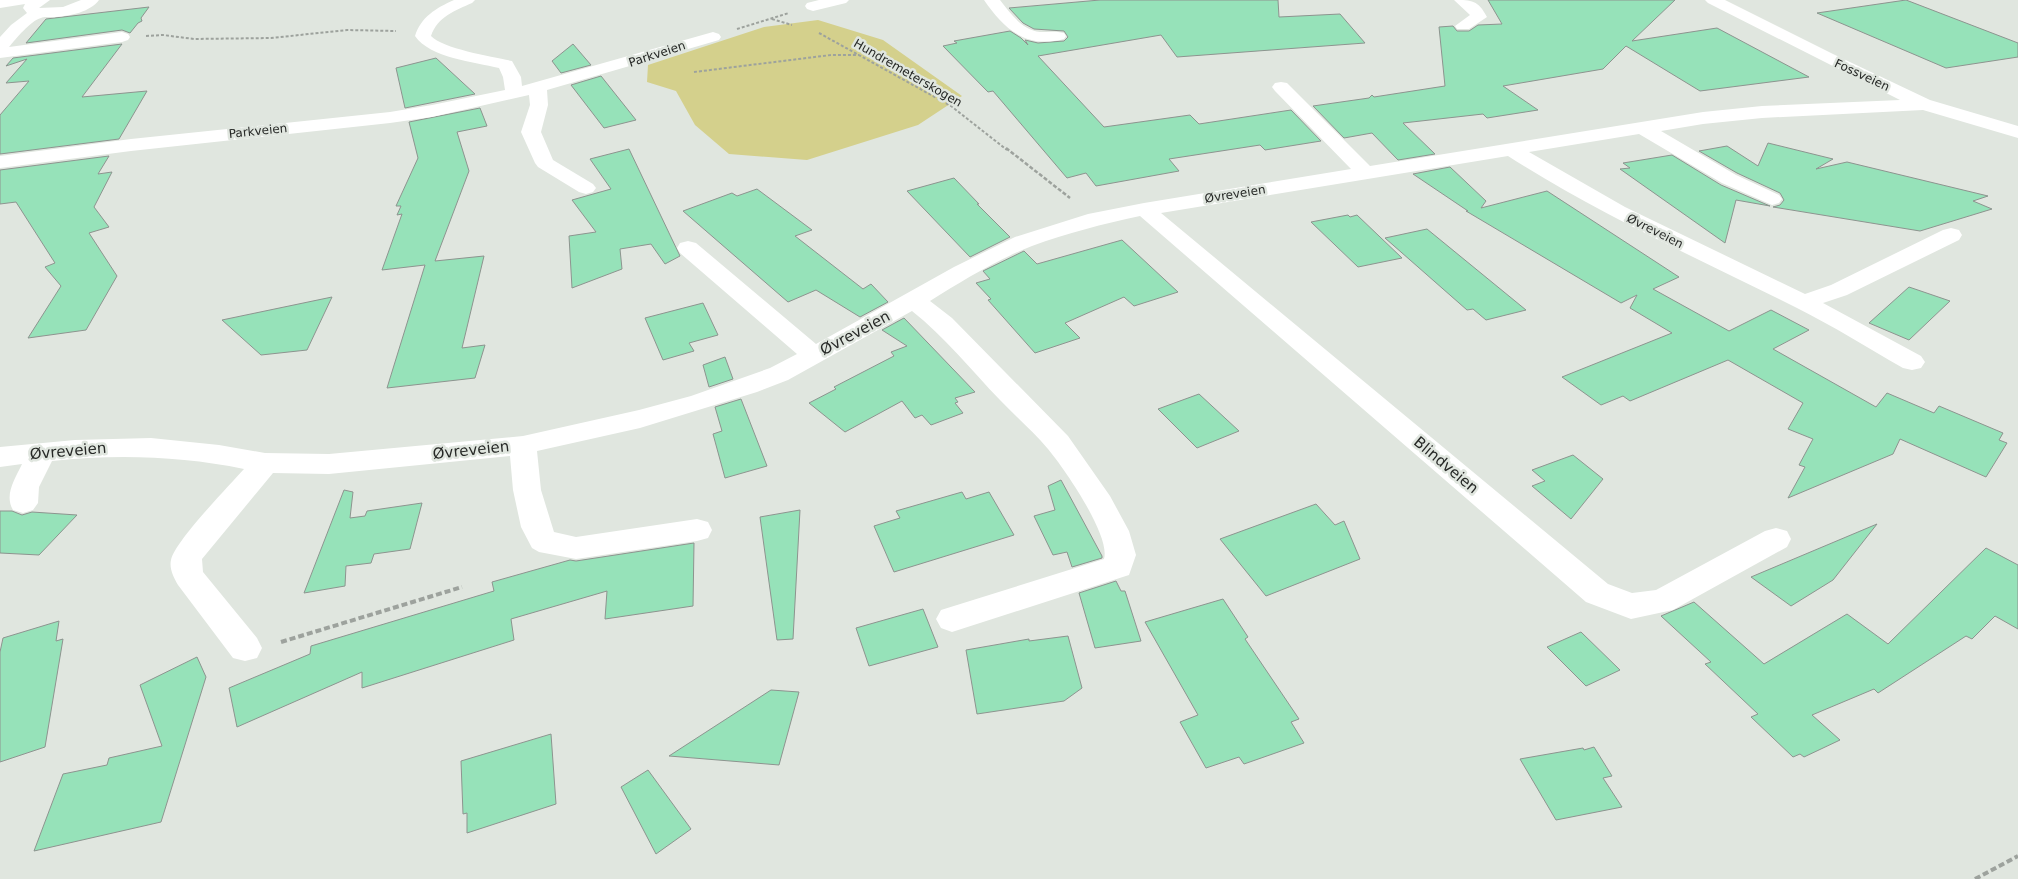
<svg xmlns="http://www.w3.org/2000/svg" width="2018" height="879" font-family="'DejaVu Sans',sans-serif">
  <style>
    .green { fill: #d4d08c }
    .building { fill: #96e2b9; stroke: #8d948f }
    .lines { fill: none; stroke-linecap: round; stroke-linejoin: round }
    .path-far2 { stroke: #9da29d; stroke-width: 2; stroke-dasharray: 3 2; stroke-linecap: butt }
    .path-far1 { stroke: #9da29d; stroke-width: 2.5; stroke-dasharray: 4 2; stroke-linecap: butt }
    .path { stroke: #9da29d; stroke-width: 4; stroke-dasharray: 6 3; stroke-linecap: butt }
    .minor { fill: #fff; fill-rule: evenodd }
    .labels { text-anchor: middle; stroke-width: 5; stroke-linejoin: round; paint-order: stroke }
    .far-street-label { font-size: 12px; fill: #262826; stroke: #e0e6df }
    .street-label { font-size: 15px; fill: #262826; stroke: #e0e6df }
  </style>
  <rect width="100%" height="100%" fill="#e0e6df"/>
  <path class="green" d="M818,20L883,40L962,96L918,125L807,160L729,154L695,125L676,91L647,82L648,65L764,27Z"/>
  <path class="building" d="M1100,0H1278L1279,17L1340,14L1365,43L1177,57L1161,35L1038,56L1104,127L1190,115L1199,124L1291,110L1321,141L1265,150L1260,145L1169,159L1179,171L1096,186L1086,173L1067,178L993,91L988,92L943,46L957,43L954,41L1010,31L1021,38L1028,45L1025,40L1038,43L1064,41L1068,37L1064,31L1034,29L1023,23L1009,8Z
    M1488,0H1675L1632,41L1717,28L1809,77L1700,91L1626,46L1603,69L1503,86L1538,110L1487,118L1483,114L1403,123L1435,154L1398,160L1372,133L1344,138L1313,106L1369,98L1372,95L1374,97L1445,86L1439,27L1453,26L1457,31H1469L1478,25L1502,24Z
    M1906,0L2018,43V57L1946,68L1817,13Z
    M149,7L141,18L142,21L138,23L130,33L122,30L26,43L46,19Z
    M122,44L82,97L147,91L119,139L0,154V115L29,81L6,83L27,59L6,66L13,58Z
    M573,44L591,65L561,73L552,61Z
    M436,58L475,94L405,108L396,68Z
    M601,76L636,120L604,128L571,85Z
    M480,108L487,126L457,132L469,171L435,261L484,256L462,348L485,345L475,378L387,388L425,265L382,270L402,214L397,215L401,206H396L418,158L409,122Z
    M1768,143L1833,159L1816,169L1847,162L1988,196L1973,201L1992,209L1920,231L1773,207L1780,205L1784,200L1780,193L1737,173L1699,151L1727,146L1758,166Z
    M629,149L680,256L665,264L651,244L620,249L622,269L572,288L569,236L596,232L572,200L611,189L590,159Z
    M1672,155L1721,185L1770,206L1736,200L1725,243L1620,169L1630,168L1623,163Z
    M109,156L98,174L112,172L94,207L109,227L89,233L117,276L86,330L28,338L61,286L45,267L55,263L16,202L0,204V170Z
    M1450,167L1486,201L1481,208L1547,191L1679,277L1653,289L1729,331L1771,310L1809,330L1773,349L1876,407L1887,393L1934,413L1939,406L2003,433L1999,440L2007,443L1986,477L1900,439L1893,454L1788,498L1805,467L1799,465L1813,439L1788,429L1803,403L1728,360L1630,401L1623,396L1601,405L1562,377L1672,333L1630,308L1637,295L1621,303L1466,211H1468L1413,174Z
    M954,178L979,204H977L1010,237L970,257L907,191Z
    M757,189L812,230L795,236L863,289L871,284L888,302L860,317L816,290L788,302L683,211L732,193L737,196Z
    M1348,215L1350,217L1357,215L1402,258L1358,267L1311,222Z
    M1427,229L1526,310L1486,320L1473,309L1467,310L1385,238Z
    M1122,240L1178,292L1134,306L1124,297L1065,323L1080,338L1035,353L988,300L991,299L976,283L990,279L983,271L1024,251L1037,264Z
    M1909,287L1950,301L1909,340L1869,323Z
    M332,297L307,350L261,355L222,320Z
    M703,303L718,335L689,343L694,351L663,360L645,318Z
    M904,318L975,392L955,398L958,402L955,403L963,413L931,425L922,415L915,418L902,401L845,432L809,403L836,389L834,387L894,356L891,352L907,346L882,330Z
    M725,357L733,379L709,387L703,365Z
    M1199,394L1239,431L1197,448L1158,409Z
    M741,399L767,466L725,478L713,434L722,431L715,407Z
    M1573,455L1603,479L1571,519L1532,486L1545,481L1532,470Z
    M1061,480L1102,556V558L1072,567L1067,552L1053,555L1034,516L1055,510L1048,486Z
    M344,490L353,492L350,518L365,516L367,511L422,503L410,549L374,554L371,563L346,566L345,586L304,593Z
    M962,492L966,499L989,492L1014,535L894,572L874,526L900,518L896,511Z
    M1316,504L1335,525L1344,521L1360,559L1266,596L1220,539Z
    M800,510L793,639L777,640L760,517Z
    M0,511H12L22,515L32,512L77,515L39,555L0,553Z
    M1877,524L1833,580L1791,606L1751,577Z
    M694,543L693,606L605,619L607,591L511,619L514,640L362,688V672L237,727L229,688L310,654L311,646L494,591L492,582L570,560L576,561Z
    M1986,548L2018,565V629L1995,616L1972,639L1966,636L1878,693L1874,689L1812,715L1840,740L1804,757L1800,754L1793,757L1751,717L1758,714L1705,664L1711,662L1661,616L1694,602L1764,664L1847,614L1888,644Z
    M1116,581L1121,591H1125L1141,641L1095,648L1079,593Z
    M1223,599L1248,637L1245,639L1299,719L1291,722L1304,743L1244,764L1239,757L1206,768L1180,722L1198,715L1145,622Z
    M923,609L938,647L869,666L856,628Z
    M59,621L56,641L63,639L45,747L0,762V652L3,638Z
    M1581,632L1620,670L1586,686L1547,647Z
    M1068,636L1082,688L1064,701L977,714L966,650L1029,639V641Z
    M197,657L206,677L161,822L34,851L63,774L107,765L109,758L162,746L140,685Z
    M771,690L799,692L779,765L669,756Z
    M551,734L556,804L467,833V813L463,814L461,761Z
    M1594,747L1612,776L1603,778L1622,807L1556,820L1520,759L1583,748L1584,750Z
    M648,770L691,829L656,854L621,787Z"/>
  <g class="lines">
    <path class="path-far2" d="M772,19L792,25
      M737,29L789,13
      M819,33L951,106L1007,150
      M146,36L163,35L194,39L271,38L347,30L396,31
      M694,72L831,55H859"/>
    <path class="path-far1" d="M1006,148L1070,198"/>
    <path class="path" d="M281,642L462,587
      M1975,879L2018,856"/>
    <path class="minor" d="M0,0H50L39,8L63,7L81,0H99C90,12 70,16 56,17C52,18 45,16 41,18C30,21 16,39 9,47L122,32L128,34L130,37L128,40L122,42L0,58V37L11,25L27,13L23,8L25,4L0,8Z
      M454,0H475L472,3C456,10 437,17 431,36C443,49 494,57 512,61L521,77L522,86L713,32L719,34L721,37L719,40L547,90L548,105L541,132L553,160L593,184L596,188L593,192L586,194L579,192L538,167L535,163L521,132L530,105L529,95L432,117L390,123L131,151L0,168V156L131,139L390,112L432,105L505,90L503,77L499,68C474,62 430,58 415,36C421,17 436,8 454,0Z
      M819,0H849L846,3L813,11L807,9L805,6L807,3Z
      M984,0H1000C1010,13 1022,30 1040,32C1048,32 1056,31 1064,33L1066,36L1064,39C1026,49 1004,29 984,0Z
      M1454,0C1472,0 1478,0 1487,17L1469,29H1457L1455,26L1470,15Z
      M1705,0H1725L1833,54L1930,100L2018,126V138L1923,110L1762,118L1703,124L1661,131L1736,175L1779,195L1782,199L1779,203L1772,205L1722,183L1639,134L1529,152L1625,207L1805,294L1831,285L1943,230L1951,228L1959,230L1962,235L1959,240L1847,295L1823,303L1921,356L1925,362L1921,368L1912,370L1903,368C1868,348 1833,326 1797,308C1699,259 1600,215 1508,156L1161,213L1608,584L1632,593L1656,590L1765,531L1776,528L1787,531L1791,539L1787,547L1673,610L1631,619L1586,602L1140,216C1103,224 1067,233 1032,246C996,260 962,281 930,301L952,318L1068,436L1110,496L1129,531L1136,555L1129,575L952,632L941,628L936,619L941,610L1104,559C1111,536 1064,468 1048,449C1034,432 1016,417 1000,400C971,370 945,337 912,311L788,380L757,392L640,428L537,451L541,490L554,532L576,537L697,519L708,522L712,530L708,538L697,541L576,559L539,552L532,548L521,527L513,490L510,456L329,474L273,473L202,559L203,572L257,638L262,648L257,658L245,661L233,658L178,585C174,578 169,569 171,560C175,541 229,486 244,469C181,456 116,454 52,461L39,487L38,503L33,510L23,513L13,510C4,495 15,479 22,464L0,467V447L75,440L151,438L219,445L265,453L329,454L523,436L639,410L691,396L770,368L797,354L680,253L677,248L680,243L688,241L696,243L816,344L954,267L1015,237L1088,214L1144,203L1351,169L1275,91L1272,87L1275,83L1281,82L1287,83L1370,166L1703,112L1762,106L1900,100L1708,3Z"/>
  </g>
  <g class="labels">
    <g class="far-street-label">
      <text transform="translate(657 54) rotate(-18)" y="4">Parkveien</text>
      <text transform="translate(908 73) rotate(30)" y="4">Hundremeterskogen</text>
      <text transform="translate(1862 75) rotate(25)" y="4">Fossveien</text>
      <text transform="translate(258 131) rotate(-6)" y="4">Parkveien</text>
      <text transform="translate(1235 194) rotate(-9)" y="4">Øvreveien</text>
      <text transform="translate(1655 231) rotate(27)" y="4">Øvreveien</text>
    </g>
    <g class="street-label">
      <text transform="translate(855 333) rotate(-28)" y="5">Øvreveien</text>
      <text transform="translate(471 450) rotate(-6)" y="5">Øvreveien</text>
      <text transform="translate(68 451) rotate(-5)" y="5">Øvreveien</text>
      <text transform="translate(1446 465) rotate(40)" y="5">Blindveien</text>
    </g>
  </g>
</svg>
